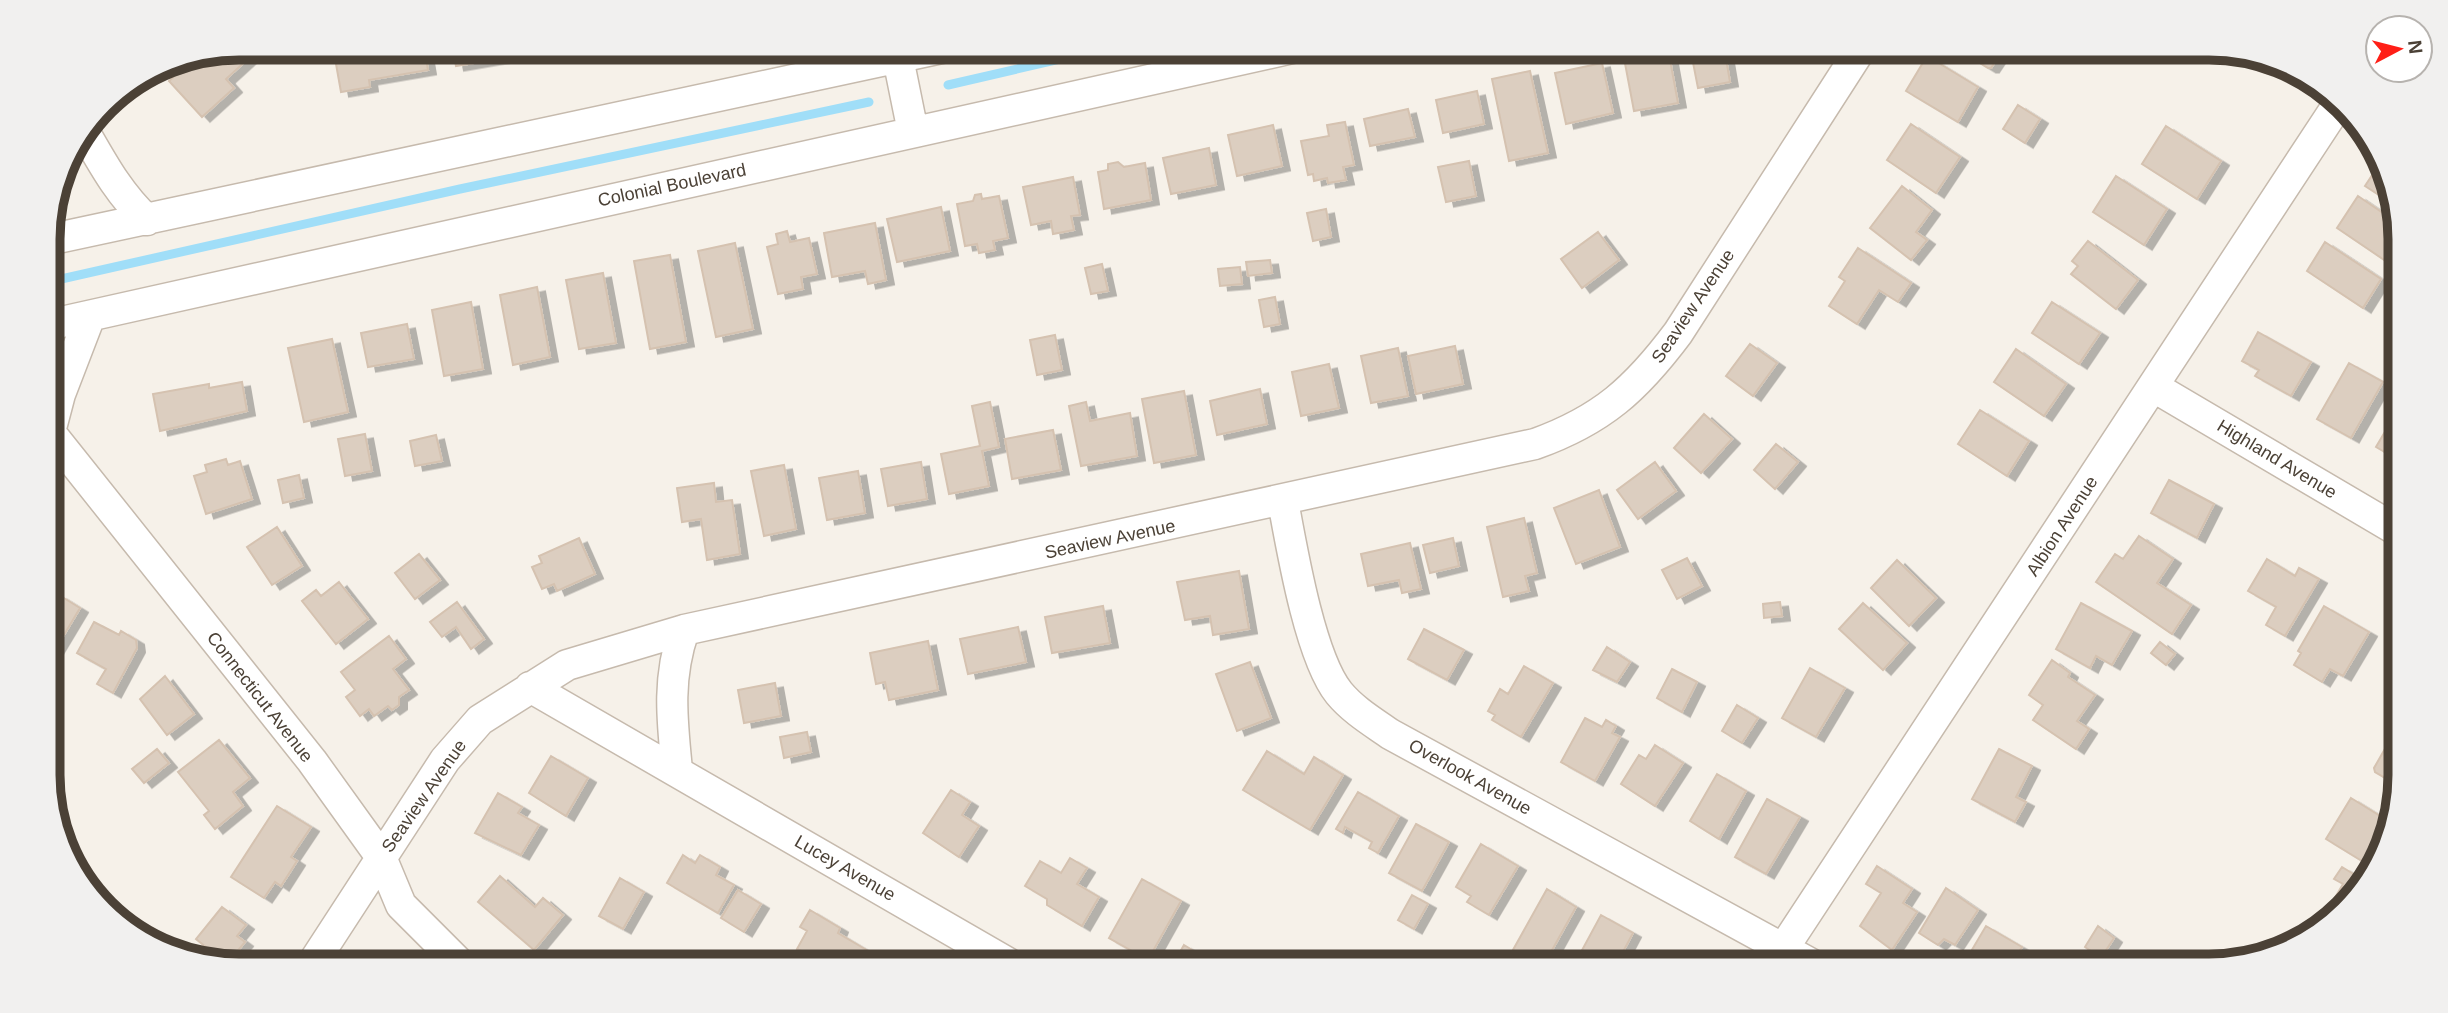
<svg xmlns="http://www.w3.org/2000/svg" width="2448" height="1013" font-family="Arial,sans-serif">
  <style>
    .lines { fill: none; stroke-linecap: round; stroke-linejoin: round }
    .stream { stroke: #a0def8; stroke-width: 9 }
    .building { fill: #dccec0; stroke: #d5c2b0; stroke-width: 2; filter: url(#shadow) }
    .minor-casing { stroke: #c6baad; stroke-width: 33 }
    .minor { stroke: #fff; stroke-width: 30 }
    .labels { text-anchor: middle; stroke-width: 5; stroke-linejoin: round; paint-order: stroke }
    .street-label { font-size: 18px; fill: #4b4136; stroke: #fff }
    .rim { fill: none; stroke: #4b4136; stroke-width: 9 }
  </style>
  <defs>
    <filter id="shadow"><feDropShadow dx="8" dy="4.5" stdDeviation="0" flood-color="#0004"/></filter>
  </defs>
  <rect width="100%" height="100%" fill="#f6f1e9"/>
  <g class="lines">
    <path class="stream" d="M948,85L1112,47
      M48,282L460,189L869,102"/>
  </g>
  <path class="building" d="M238,47H261L226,79L234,88L202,117L169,81L192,60L189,57Z
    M333,47H424L428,70L369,80L370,87L341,92Z
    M452,47H501L503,58L456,66Z
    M1690,47H1724L1730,82L1698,88Z
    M1961,47H2005L1991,68H1988L1959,50Z
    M1668,49L1678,103L1634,111L1624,58Z
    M1927,56L1978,87L1958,122L1906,91Z
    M1602,63L1613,113L1566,124L1555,73Z
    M1530,71L1548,153L1509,161L1492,79Z
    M1477,91L1484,124L1443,133L1436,100Z
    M2018,105L2040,119L2025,143L2003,129Z
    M1408,109L1415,137L1370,146L1364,119Z
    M1345,122L1354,165L1343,167L1346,180L1328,183L1327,178L1314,181L1313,174L1308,175L1301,141L1329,136L1327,125Z
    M1911,124L1960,157L1936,193L1887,160Z
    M1273,125L1282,166L1237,176L1228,135Z
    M2166,126L2221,161L2197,199L2142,164Z
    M1209,148L1216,185L1171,194L1163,158Z
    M1469,161L1476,196L1446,202L1438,167Z
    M1118,162L1124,167L1145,163L1151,200L1104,209L1098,172L1108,170V164Z
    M2378,166L2396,206L2365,186Z
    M2116,176L2167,209L2144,245L2093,212Z
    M1073,177L1080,215L1071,216L1074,230L1053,234L1051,221L1031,225L1023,187Z
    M1902,186L1932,210L1916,232L1927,240L1911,260L1870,228Z
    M981,194L982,199L999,196L1008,238L993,241L995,250L979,253L977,244L965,246L957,204L973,201L975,195Z
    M2358,196L2399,224V270L2337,228Z
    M941,207L950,251L897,262L887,219Z
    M1326,209L1331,237L1313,241L1307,213Z
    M875,223L886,280L868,284L865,271L832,277L824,233Z
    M787,231L790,242L809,238L817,274L801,277L803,289L778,294L767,247L778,244L776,234Z
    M1598,232L1619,260L1582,288L1561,259Z
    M2088,241L2138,280L2116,309L2071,274L2078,266L2072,261Z
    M2325,242L2381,279L2363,308L2307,271Z
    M735,243L753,329L716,337L698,251Z
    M1858,248L1911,283L1898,302L1879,290L1857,324L1829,306L1845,281L1839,277Z
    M670,255L686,342L650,349L634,261Z
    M1270,260L1272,273L1248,276L1246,262Z
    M1102,264L1108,291L1091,294L1085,268Z
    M1240,267L1242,284L1220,286L1218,269Z
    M603,273L616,343L579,349L566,280Z
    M537,287L550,357L513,365L500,295Z
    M1275,297L1280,324L1264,327L1259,300Z
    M471,302L483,369L444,376L432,310Z
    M2052,302L2100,333L2079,364L2032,333Z
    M407,324L414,359L368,367L361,333Z
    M2258,332L2311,362L2291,396L2255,376L2259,370L2242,361Z
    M1055,335L1062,370L1037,375L1030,340Z
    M332,339L348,412L304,422L288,348Z
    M1750,344L1777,363L1753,396L1726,376Z
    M1455,346L1463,384L1416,394L1408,356Z
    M1398,348L1408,396L1371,403L1361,356Z
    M2016,349L2066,384L2044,416L1994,382Z
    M2349,363L2383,382L2351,438L2317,419Z
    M1329,364L1339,408L1301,416L1292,372Z
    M242,382L247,411L160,431L153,394L209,384V388Z
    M1260,389L1267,424L1217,435L1210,401Z
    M1184,391L1196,455L1154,463L1142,399Z
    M990,402L999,447L982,451L989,486L949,494L941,454L980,446L972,406Z
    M1086,402L1090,421L1130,413L1137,456L1081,466L1069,406Z
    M1980,410L2029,441L2007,476L1958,444Z
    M2396,413L2400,415V461L2376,447Z
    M1704,414L1732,439L1701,473L1674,448Z
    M1053,430L1061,470L1012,479L1005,439Z
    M365,434L372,471L345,476L338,439Z
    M436,435L442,461L415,466L410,441Z
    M1776,444L1798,462L1775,489L1754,470Z
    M226,459L228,465L240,461L252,499L206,514L194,476L207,472L205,465Z
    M921,462L927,499L888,506L881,469Z
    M1655,462L1676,491L1638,519L1617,490Z
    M784,465L796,529L764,536L751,471Z
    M858,471L865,513L827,520L819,478Z
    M299,475L304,498L283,503L278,480Z
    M2169,480L2214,504L2197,538L2151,513Z
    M714,483L716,502L732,500L740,554L707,560L701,519L682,522L677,488Z
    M1599,490L1620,547L1576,564L1554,508Z
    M1524,518L1537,573L1525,576L1529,591L1503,597L1487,527Z
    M277,527L302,566L272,585L247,547Z
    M2139,536L2173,559L2157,583L2191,605L2172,634L2096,582L2115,554L2123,559Z
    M579,538L595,574L557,591L554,584L542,589L532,567L542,563L539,556Z
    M1453,538L1459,566L1430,573L1423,545Z
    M1410,543L1421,589L1402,593L1399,580L1368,586L1361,554Z
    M419,554L440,580L415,599L395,573Z
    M1687,558L1702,586L1677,599L1662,570Z
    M2267,559L2295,576L2299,568L2319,579L2285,636L2266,625L2276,607L2248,591Z
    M1897,560L1936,598L1909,626L1871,588Z
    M1239,571L1249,629L1213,635L1210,616L1185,620L1177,582Z
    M339,582L368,619L336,644L302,601L316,590L321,596Z
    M59,595L80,608L55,650L50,647V609Z
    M457,602L484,639L471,649L456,627L442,637L430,622Z
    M1780,602L1782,616L1764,618L1763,604Z
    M1863,603L1907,643L1883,670L1839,629Z
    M2081,603L2132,631L2112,665L2096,656L2090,668L2056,649Z
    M1103,606L1110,643L1052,653L1045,617Z
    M2324,606L2369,632L2343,676L2330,669L2322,682L2294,665L2301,653L2298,651Z
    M94,622L119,635L121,631L136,640L137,648L113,693L97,684L106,669L77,653Z
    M1018,627L1026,662L968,674L960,639Z
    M1424,629L1464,650L1447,680L1408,659Z
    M389,636L406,659L393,669L409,690L399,697V705L392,710L388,706L374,716L369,709L360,716L346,697L355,690L341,672Z
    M928,641L938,690L889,700L885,682L876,684L870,653Z
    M2160,642L2175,654L2166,665L2151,653Z
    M1607,647L1630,662L1617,682L1593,670Z
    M2052,660L2070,673L2068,677L2095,695L2077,721L2089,729L2076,749L2033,720L2043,705L2029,695Z
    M1250,662L1271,718L1237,731L1216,674Z
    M1524,666L1553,683L1521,737L1492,720L1495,715L1488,711L1500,689L1508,694Z
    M1810,668L1845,688L1816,737L1782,718Z
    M1672,669L1697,682L1682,712L1657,698Z
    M165,676L194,714L167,735L140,699Z
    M775,683L781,716L744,723L738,690Z
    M1737,705L1758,718L1742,743L1722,731Z
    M1585,718L1602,727L1606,720L1616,726L1612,733L1620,737L1595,781L1561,762Z
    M807,732L811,752L784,758L780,737Z
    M219,740L250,778L233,792L243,806L215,829L204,815L209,811L178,772Z
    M2390,740L2401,747L2399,786L2375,772L2374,768Z
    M1655,745L1683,763L1655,806L1621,784L1639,755L1646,759Z
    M157,749L169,763L144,783L132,769Z
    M1999,749L2032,766L2016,797L2026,802L2015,822L1972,799Z
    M1267,751L1304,774L1314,757L1343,775L1310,830L1243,790Z
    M551,756L588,778L566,816L529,793Z
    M1717,774L1746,791L1719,839L1690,821Z
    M951,790L970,802L962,815L979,826L959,857L923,833Z
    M1358,792L1399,816L1378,853L1369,848L1372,842L1345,827L1343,833L1336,829Z
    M498,793L522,807L518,813L539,825L521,855L475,833Z
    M2351,798L2393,824L2390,836L2370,866L2326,839Z
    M1767,799L1800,817L1766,874L1735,857Z
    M277,806L311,827L291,857L297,861L281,886L275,882L264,898L231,877Z
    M1416,824L1449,842L1422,891L1389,873Z
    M1481,844L1518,866L1489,915L1467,902L1471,896L1456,887Z
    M683,855L695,863L700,855L720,867L716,875L734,885L718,913L667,883Z
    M1070,858L1087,868L1077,884L1099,897L1082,926L1047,905V899L1025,886L1040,861L1061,873Z
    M1877,866L1912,889L1903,903L1917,912L1892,950L1860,926L1881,893L1866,884Z
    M2342,867L2360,878L2333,917L2326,913L2343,884L2334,879Z
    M500,876L535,907L543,898L563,915L534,950L478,902Z
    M620,878L644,892L623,929L599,916Z
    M1142,879L1181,901L1148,960L1109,938Z
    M1946,888L1978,910L1955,945L1944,939L1938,945L1919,933Z
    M1547,889L1576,907L1551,952L1555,957L1550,965L1504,966Z
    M738,890L761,904L744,932L721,918Z
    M1412,895L1428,904L1414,929L1398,920Z
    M222,907L246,925L237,936L245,942L227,964L196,939Z
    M810,910L840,928L838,933L870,952L862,966H833L797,949L807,931L800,927Z
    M1601,915L1633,933L1616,965H1574Z
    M1986,926L2022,947L2011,965H1963Z
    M2098,926L2114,938L2101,958L2085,947Z
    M1184,945L1219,966H1172Z
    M1245,959L1257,966H1241Z"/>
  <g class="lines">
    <defs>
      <path id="minor" d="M898,58L913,132
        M84,131C103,164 119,194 147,220
        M48,240L946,47
        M48,325L1297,47
        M2154,387L2400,532
        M49,431L312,761L381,857L401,905L462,966
        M50,432L60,394L90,316
        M1283,501C1292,550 1310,657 1339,693C1353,710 1373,722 1390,734L1813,965
        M530,687L1013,966
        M677,770C672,720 667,678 684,630
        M1783,949L2339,103
        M311,966L445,760L480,720L567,665L684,630L1535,444C1602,420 1636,389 1678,333L1862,47"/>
    </defs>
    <use href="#minor" class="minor-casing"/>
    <use href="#minor" class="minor"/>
  </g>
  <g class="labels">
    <g class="street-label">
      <text transform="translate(672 185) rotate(-12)" y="6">Colonial Boulevard</text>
      <text transform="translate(1693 306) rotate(-56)" y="6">Seaview Avenue</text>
      <text transform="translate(2277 459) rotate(31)" y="6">Highland Avenue</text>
      <text transform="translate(2062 526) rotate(-57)" y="6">Albion Avenue</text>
      <text transform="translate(1110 539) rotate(-12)" y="6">Seaview Avenue</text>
      <text transform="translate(260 697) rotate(52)" y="6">Connecticut Avenue</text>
      <text transform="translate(1470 777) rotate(29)" y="6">Overlook Avenue</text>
      <text transform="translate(424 796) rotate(-55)" y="6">Seaview Avenue</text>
      <text transform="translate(845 868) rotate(30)" y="6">Lucey Avenue</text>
    </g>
  </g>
  <path d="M0 0H2448V1013H0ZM239 60H2209A179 179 0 0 1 2388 239V775A179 179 0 0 1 2209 954H239A179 179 0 0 1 60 775V239A179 179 0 0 1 239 60Z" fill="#f1f0ef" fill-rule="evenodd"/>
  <path class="rim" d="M239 60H2209A179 179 0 0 1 2388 239V775A179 179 0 0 1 2209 954H239A179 179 0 0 1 60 775V239A179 179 0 0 1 239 60Z"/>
  <g transform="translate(2399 49) rotate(83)"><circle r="33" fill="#ffffff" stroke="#b7b3af" stroke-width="2"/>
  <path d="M0-5L12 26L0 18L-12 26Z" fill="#ff1f17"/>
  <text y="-10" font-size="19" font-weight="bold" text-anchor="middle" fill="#4b4136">N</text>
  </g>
</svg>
